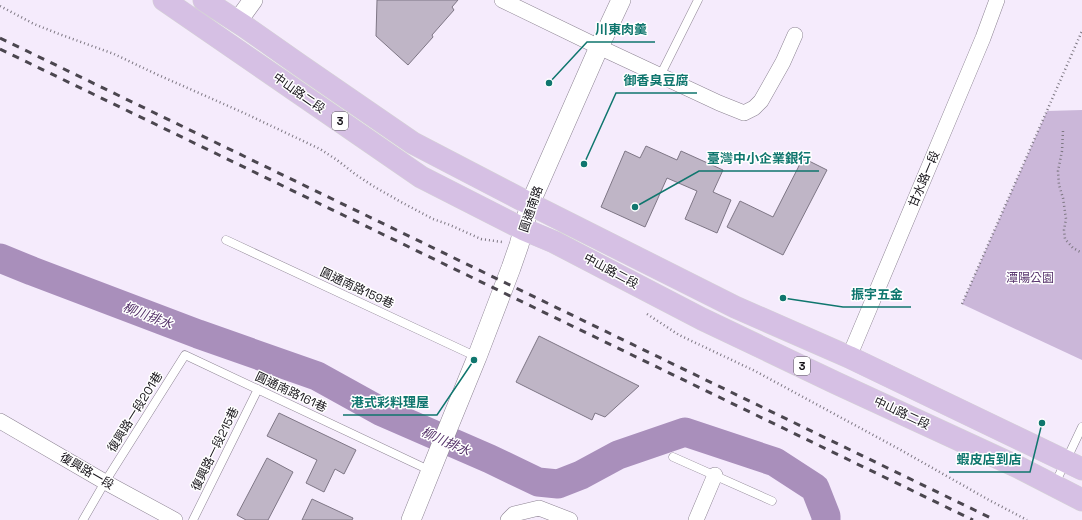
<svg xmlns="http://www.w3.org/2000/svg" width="1082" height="520" font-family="'Space Grotesk','Noto Sans TC',sans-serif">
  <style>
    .green { fill: #cbb7d9 }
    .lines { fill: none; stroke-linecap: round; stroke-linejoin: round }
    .river { stroke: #a98fbb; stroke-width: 29 }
    .building { fill: #bfb5c6; stroke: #7e7685 }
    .service-casing { stroke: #8d8493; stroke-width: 9 }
    .minor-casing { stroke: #8d8493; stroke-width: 16 }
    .tertiary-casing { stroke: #8d8493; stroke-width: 20 }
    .primary-casing { stroke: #d5d4d5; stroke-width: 23 }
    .path { stroke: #7e7883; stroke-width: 2.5; stroke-dasharray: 1 3; stroke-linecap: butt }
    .service { stroke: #fff; stroke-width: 8 }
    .minor { stroke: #fff; stroke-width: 15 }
    .tertiary { stroke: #fff; stroke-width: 19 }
    .primary { stroke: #d6c0e4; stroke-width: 22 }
    .rail { stroke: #4b464f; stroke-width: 3; stroke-dasharray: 7 7; stroke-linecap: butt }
    .labels { text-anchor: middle; stroke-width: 3; stroke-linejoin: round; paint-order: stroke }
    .shield { fill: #fff; stroke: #5b595d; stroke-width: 1 }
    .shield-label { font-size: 11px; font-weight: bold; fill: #151218 }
    .street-label { font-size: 12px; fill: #151218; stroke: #fff }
    .park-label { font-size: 12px; fill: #59366e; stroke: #fff }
    .water-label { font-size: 13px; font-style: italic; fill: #533068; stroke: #fff }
    .leader { fill: none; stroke: #0f766e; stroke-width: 1.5 }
    .callout-dot { fill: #0f766e; stroke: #fff; stroke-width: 1.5 }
    .callout-label { font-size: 13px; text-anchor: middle; font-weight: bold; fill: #0f766e; stroke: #fff; stroke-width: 3; stroke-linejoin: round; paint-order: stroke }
  </style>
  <rect width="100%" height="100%" fill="#f5ebfc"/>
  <path class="green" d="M1082,110V360L962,304L1047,111Z"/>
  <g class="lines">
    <path class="river" d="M0,258L32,271L198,334L317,376L382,412L490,459L538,482L558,484L581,475L618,455L685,432L775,462L815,488L826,516V520"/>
  </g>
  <path class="building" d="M377,0H458L452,7L454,10L432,35L433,37L408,65L376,36Z
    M646,146L677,160L681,151L723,170L713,192L731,200L717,233L685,219L697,191L667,178L645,227L601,207L625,151L640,158Z
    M803,158L827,170L783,255L727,227L740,201L773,217Z
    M539,336L639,386L605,417L595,413L592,420L516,382Z
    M279,413L356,450L344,474L335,469L324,492L306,483L317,460L267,436Z
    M267,458L293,472L268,520H246L237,515Z
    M312,499L353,518L352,520H302Z"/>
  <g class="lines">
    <defs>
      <path id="service" d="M660,76L698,0
        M226,240L477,357
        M673,457L772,501
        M1054,486L1082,427
        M83,520L105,482L185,355L431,471
        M193,520L258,389"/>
      <path id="minor" d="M502,0L599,47L719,103L744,113L754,108L761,101L783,62L795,35
        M849,357L983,38L997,0
        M0,421L105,482L175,520
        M508,520L514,514L539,508L570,520
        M696,520L715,475"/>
      <path id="tertiary" d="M237,22L253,0
        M411,520L450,423L477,357L511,268L519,245L530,204L599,47L621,0"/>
      <path id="primary" d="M164,0L421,177L523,229L554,242L702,319L836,383L1018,467L1082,500
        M204,0L244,26L301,66L413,143L530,204L735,307L849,357L1082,469"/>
    </defs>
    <use href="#service" class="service-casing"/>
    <use href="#minor" class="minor-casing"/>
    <use href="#tertiary" class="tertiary-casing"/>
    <use href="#primary" class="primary-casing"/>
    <path class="path" d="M0,6L34,24L59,34L114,54L156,74L244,113L320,149L337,160L355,174L373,186L401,202L433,219L450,225L481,239L502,242
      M1063,131L1062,151L1058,171L1059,185L1063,198L1066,219L1064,230L1065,239L1073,248L1082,253
      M962,304L1082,31
      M647,314L679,335L755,371L899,449L989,500L1027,520"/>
    <use href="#service" class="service"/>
    <use href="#minor" class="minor"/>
    <use href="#tertiary" class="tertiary"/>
    <use href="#primary" class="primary"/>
    <path class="rail" d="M0,38L995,520
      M0,49L973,520"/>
  </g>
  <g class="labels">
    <g class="shield">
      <rect x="332" y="112" width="16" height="18" rx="3"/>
      <rect x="794" y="357" width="16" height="18" rx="3"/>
    </g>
    <g class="shield-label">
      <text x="340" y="125">3</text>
      <text x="802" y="370">3</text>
    </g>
    <g class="street-label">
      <text transform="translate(299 93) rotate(35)" y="4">中山路二段</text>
      <text transform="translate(924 179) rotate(-67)" y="4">甘水路一段</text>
      <text transform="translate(531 209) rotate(-71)" y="4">圓通南路</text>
      <text transform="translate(611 271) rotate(28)" y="4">中山路二段</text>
      <text transform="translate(357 288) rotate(25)" y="4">圓通南路159巷</text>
      <text transform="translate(291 392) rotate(25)" y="4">圓通南路161巷</text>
      <text transform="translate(135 412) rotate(-58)" y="4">復興路一段201巷</text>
      <text transform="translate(902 413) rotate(25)" y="4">中山路二段</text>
      <text transform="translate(215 449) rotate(-64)" y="4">復興路一段215巷</text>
      <text transform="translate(87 471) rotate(30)" y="4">復興路一段</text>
    </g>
    <g class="park-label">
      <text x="1030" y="282">潭陽公園</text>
    </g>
    <g class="water-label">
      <text transform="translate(148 315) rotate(21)" y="5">柳川排水</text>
      <text transform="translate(446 441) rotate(24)" y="5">柳川排水</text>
    </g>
  </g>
  <path class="leader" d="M549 83L587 42H655M584 164L616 93H697M635 207L699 171H819M783 298L843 307H911M474 360L437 415H343M1042 423L1030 472H949"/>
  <g class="callout-dot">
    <circle cx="549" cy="83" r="4"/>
    <circle cx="584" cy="164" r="4"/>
    <circle cx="635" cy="207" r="4"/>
    <circle cx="783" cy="298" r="4"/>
    <circle cx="474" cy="360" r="4"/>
    <circle cx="1042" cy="423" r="4"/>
  </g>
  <g class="callout-label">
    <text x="621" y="34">川東肉羹</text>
    <text x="656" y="85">御香臭豆腐</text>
    <text x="759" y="163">臺灣中小企業銀行</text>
    <text x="877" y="299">振宇五金</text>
    <text x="390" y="407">港式彩料理屋</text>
    <text x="989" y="464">蝦皮店到店</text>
  </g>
</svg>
